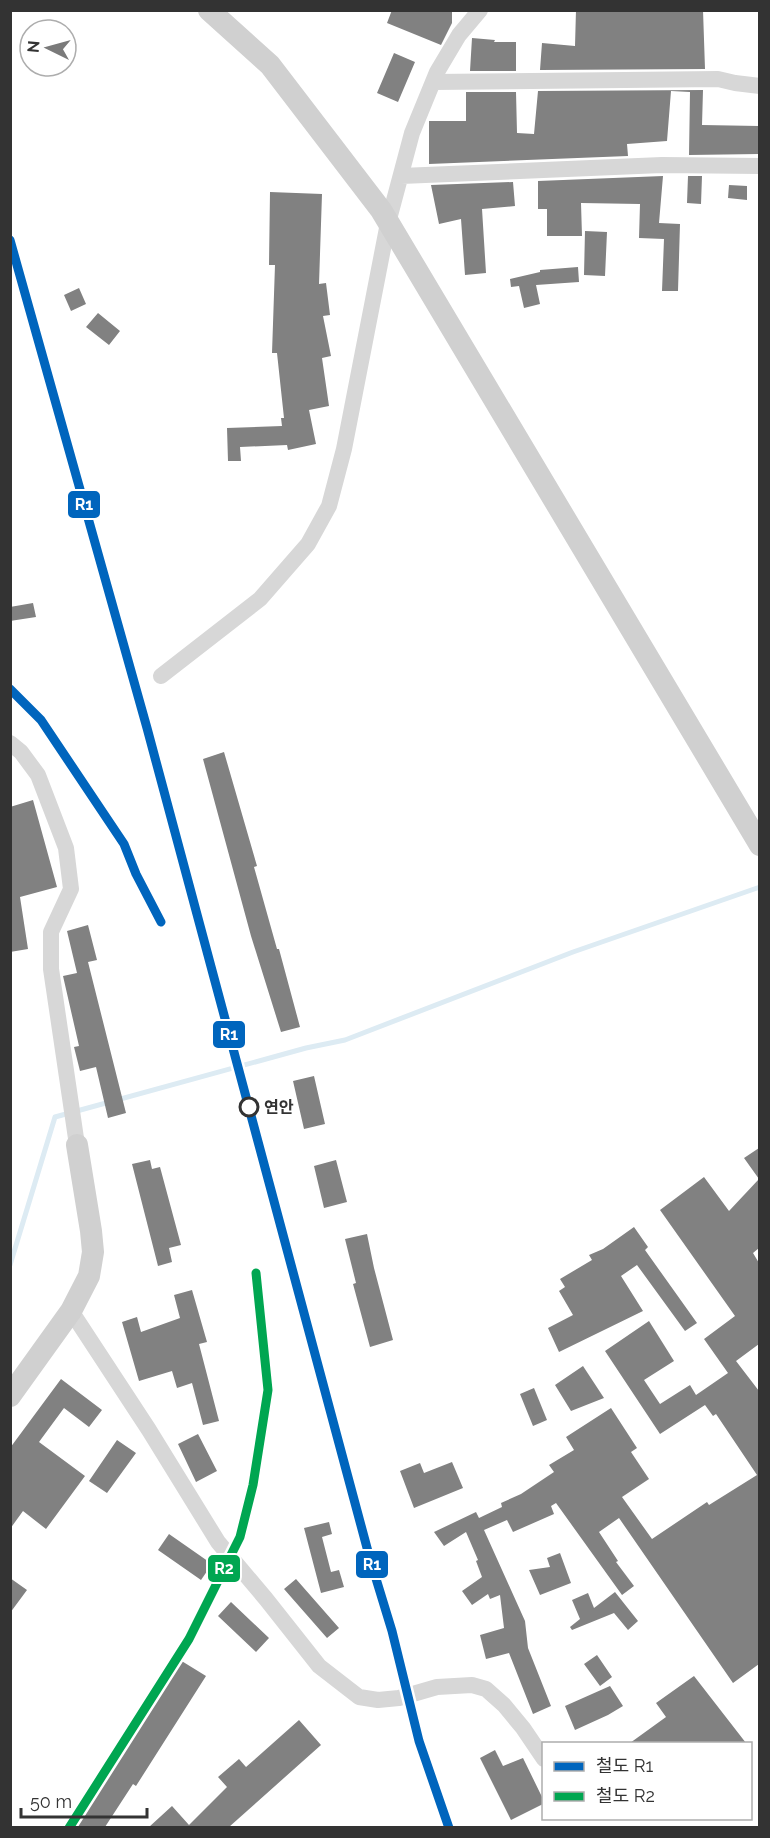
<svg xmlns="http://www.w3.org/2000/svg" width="770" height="1838" font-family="Raleway,'Noto Sans KR',sans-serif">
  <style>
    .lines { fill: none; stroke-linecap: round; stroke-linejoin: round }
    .stream { stroke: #ddebf3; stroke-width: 5 }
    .building { fill: #818181 }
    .street { stroke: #d7d7d7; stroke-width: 16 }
    .secondary { stroke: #d0d0d0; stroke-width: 22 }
    .rail-1-casing { stroke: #fff; stroke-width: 14 }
    .rail-2-casing { stroke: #fff; stroke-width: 14 }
    .rail-1 { stroke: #0065bd; stroke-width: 9 }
    .rail-2 { stroke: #00a651; stroke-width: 9 }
    .stop-dot { fill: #fff; stroke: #333; stroke-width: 3 }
    .labels { text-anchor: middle; stroke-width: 6; stroke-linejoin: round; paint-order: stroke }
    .stop-label { font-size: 16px; font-weight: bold; fill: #333; stroke: #fff; text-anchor: start }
    .line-badge { stroke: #fff; stroke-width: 2 }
    .badge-label { font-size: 16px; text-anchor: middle; font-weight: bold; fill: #fff }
  </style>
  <rect width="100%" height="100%" fill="#fff"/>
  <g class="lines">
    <path class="stream" d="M10,1265L55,1117L306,1048L345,1040L573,952L760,887"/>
  </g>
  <path class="building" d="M392,10H452V23L441,45L387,23Z
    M576,10H703L705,69L540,70L542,43L575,46Z
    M472,38L495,40L494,42H516V71H470Z
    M394,53L415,62L398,102L377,93Z
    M703,90L702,125L759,126V154L689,155L690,92L671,91L667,141L627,144L628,156L429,164V121H466V92H516L517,133L534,134L538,91Z
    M663,176L659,223L680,224L678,291H662L664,239L639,238L640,204L581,203L582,236H547V209H538V181Z
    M688,176H702L701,204L687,203Z
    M513,182L515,206L482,209L486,273L465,275L461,219L439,224L431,185Z
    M729,185L747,186V200L728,198Z
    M270,192L322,194L319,284L326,283L330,315L323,316L331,356L322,358L329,406L309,410L316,444L288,450L287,445L240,447L241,461H228L227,428L282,426L281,418H284L277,353H272L275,265H269Z
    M585,231L607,232L605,276L584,275Z
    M578,267L579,282L536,285L540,304L524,308L519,286L511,287L510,279L540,272V270Z
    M79,288L86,304L71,311L64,295Z
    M98,313L120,331L109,345L86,327Z
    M33,603L36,617L10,621V607Z
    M224,752L257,866L254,867L277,949H279L300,1027L281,1032L251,936L203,759Z
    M33,800L57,887L20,897L28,949L10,952V807Z
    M88,925L97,960L88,962L126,1113L108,1118L96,1067L80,1071L74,1047L79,1046L63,976L77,973L67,931Z
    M314,1076L325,1124L304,1129L293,1081Z
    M759,1148V1248L753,1253L759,1263V1344L736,1361L759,1391V1664L733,1683L619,1518L599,1532L618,1561L616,1562L634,1586L622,1595L556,1503L551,1506L554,1514L513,1532L507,1520L484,1530L525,1621L528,1648L551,1706L533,1714L509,1653L486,1659L480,1635L504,1628L500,1595L490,1599L488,1594L472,1605L462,1591L482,1577L476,1561L478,1560L466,1532L444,1546L434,1532L476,1512L479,1518L502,1507L501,1503L521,1494L554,1472L549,1465L574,1450L566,1437L611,1408L637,1448L631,1452L649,1479L622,1497L652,1539L707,1502L709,1505L757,1475L716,1414L713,1416L705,1405L660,1434L605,1351L649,1321L674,1361L644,1380L660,1404L690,1385L696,1395L728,1373L704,1339L735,1316L660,1210L704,1177L729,1211L759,1179L744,1158Z
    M150,1160L152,1169L160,1167L181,1245L169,1248L172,1262L158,1266L132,1164Z
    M336,1160L347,1202L324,1208L314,1166Z
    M634,1227L648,1247L645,1250L697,1323L685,1331L637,1265L621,1276L643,1311L559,1352L548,1328L573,1315L559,1291L565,1287L560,1279L592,1260L589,1255L603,1249Z
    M367,1234L374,1268L393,1340L370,1347L353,1284L356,1283L345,1239Z
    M192,1290L207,1342L199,1344L219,1421L203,1425L192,1383L177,1388L172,1371L139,1381L122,1322L137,1317L141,1332L180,1318L174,1295Z
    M583,1366L604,1398L571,1411L555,1385Z
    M61,1379L102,1410L89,1427L64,1408L39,1442L85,1476L46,1529L23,1511L10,1529V1448Z
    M534,1388L547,1420L533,1426L520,1394Z
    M198,1434L217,1471L196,1482L178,1444Z
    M117,1440L136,1453L107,1493L89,1481Z
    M452,1462L463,1488L414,1508L400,1471L420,1463L424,1473Z
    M329,1522L332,1534L322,1537L331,1572L339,1570L344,1587L321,1593L304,1528Z
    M169,1534L212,1564L201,1580L158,1550Z
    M560,1553L571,1583L540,1595L529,1570L550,1567L547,1558Z
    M10,1578L27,1590L10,1613Z
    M296,1579L339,1628L327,1638L284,1589Z
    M615,1592L638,1621L628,1630L614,1613L572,1630L570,1627L580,1619L572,1600L588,1593L594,1608Z
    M231,1602L269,1638L256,1652L218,1616Z
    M597,1655L612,1677L600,1686L584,1664Z
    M180,1660L206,1676L136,1786L133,1784L105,1827H74Z
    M694,1676L746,1743H630L666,1717L656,1703Z
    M610,1686L623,1706L608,1715L575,1730L565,1706Z
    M299,1720L321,1745L229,1827H149L172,1806L189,1825L227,1787L218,1777L239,1759L246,1767Z
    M495,1750L503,1766L523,1758L543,1799V1804L511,1820L480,1758Z"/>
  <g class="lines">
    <path class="street" d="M433,82L718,79L735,83L760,86
      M401,176L662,165L760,166
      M161,676L260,599L308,544L329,506L344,449L388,223L412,133L437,72L459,35L480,10
      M10,743L21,752L38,775L66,848L71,889L51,932V969L77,1145
      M71,1311L149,1430L218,1542L266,1599L319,1666L359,1697L378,1700L399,1698L437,1687L472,1685L486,1689L504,1705L523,1728L544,1759"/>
    <path class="secondary" d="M209,10L270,65L381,210L760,845
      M10,1396L71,1311L89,1276L93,1252L91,1231L77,1145"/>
    <defs>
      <path id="rail-1" d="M10,240L147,728L370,1559L392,1631L419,1741L449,1828
        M10,689L41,720L124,844L136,874L161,922"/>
      <path id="rail-2" d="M69,1828L189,1639L240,1537L253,1485L268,1390L256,1273"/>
    </defs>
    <use href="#rail-1" class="rail-1-casing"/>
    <use href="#rail-2" class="rail-2-casing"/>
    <use href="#rail-1" class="rail-1"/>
    <use href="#rail-2" class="rail-2"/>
  </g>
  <circle class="stop-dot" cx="249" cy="1107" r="9"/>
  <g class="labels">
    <g class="stop-label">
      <text x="264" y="1113">연안</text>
    </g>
  </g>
  <g class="line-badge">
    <rect x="67" y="490" width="34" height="29" rx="6" fill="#0065bd"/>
    <rect x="212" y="1020" width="34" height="29" rx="6" fill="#0065bd"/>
    <rect x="355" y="1550" width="34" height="29" rx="6" fill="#0065bd"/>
    <rect x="207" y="1554" width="34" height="29" rx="6" fill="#00a651"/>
  </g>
  <g class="badge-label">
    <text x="84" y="510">R1</text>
    <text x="229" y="1040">R1</text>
    <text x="372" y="1570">R1</text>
    <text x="224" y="1574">R2</text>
  </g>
  <rect width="770" height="1838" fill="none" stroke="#333333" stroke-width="24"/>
  <rect x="542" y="1742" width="210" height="78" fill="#ffffff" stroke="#adadad" stroke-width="1.5"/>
  <rect x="554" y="1762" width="30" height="9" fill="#0065bd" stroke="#adadad" stroke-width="1.5"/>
  <text x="596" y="1772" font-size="18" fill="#333333">철도 R1</text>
  <rect x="554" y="1792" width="30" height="9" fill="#00a651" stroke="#adadad" stroke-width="1.5"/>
  <text x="596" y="1802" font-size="18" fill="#333333">철도 R2</text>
  <g transform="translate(48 48) rotate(275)"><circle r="28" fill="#ffffff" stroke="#adadad" stroke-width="1.5"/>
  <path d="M0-4.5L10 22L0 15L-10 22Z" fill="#7a7a7a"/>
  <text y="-9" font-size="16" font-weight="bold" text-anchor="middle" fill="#333333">N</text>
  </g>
  <path d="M21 1808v9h126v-9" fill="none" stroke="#333333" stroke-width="3"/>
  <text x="30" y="1808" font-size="18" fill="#333333" stroke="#ffffff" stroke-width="4.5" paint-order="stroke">50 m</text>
</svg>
